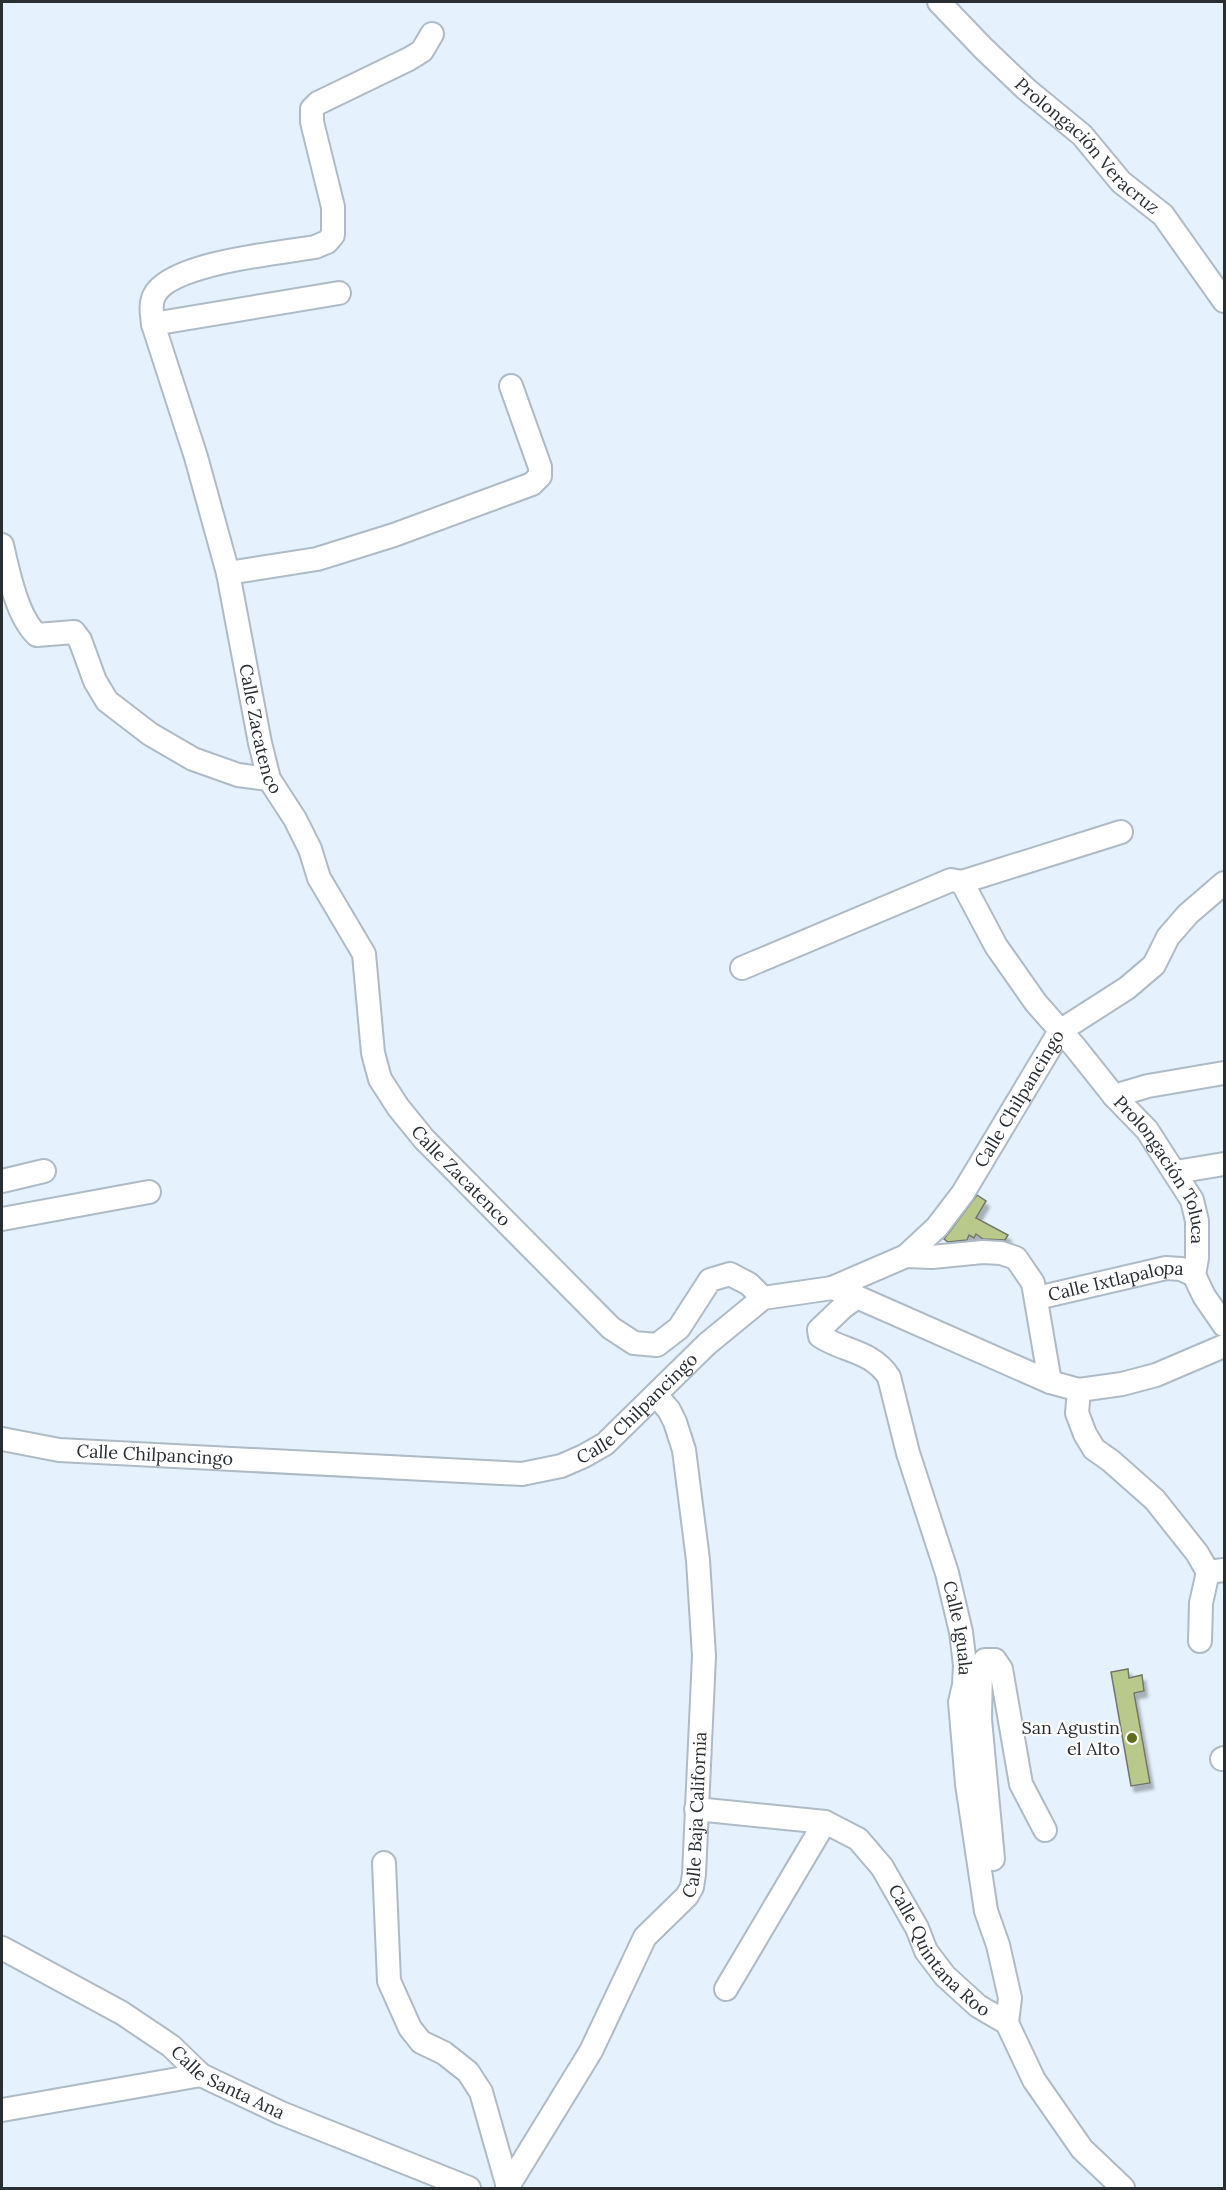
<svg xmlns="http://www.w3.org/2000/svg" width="1226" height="2190" font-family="Lora,serif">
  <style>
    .building { fill: #b9c98c; stroke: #73776a; stroke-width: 1.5; filter: url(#shadow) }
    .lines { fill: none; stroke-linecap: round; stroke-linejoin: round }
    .minor-casing { stroke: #aebac5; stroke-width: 26 }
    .minor { stroke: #fff; stroke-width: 22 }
    .poi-dot { fill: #5d6d19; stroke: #fdfdfd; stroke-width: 2 }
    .labels { text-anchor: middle; stroke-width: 4.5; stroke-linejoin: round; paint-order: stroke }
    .street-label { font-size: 18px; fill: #292e32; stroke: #fdfdfd }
    .poi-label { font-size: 18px; fill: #292e32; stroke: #fdfdfd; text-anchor: end }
  </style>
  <defs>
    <filter id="shadow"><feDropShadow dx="3.5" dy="6" stdDeviation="1.5" flood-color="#0004"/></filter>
  </defs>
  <rect width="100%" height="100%" fill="#e5f1fd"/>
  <path class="building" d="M977,1195L986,1201L976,1218L1008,1235L1005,1240L983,1239L976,1234L974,1238L969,1235L967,1240L948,1242L944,1239Z
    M1128,1669L1129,1678L1142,1675L1144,1691L1134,1693L1150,1783L1131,1786L1111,1672Z"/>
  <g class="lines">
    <defs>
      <g id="minor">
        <path id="s1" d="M939,2L983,48L1026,89L1082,135L1121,182L1163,215L1224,301"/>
        <path id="s2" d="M432,34L422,51L409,59L318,103L312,109V122L333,207V235L327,242L315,247C279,253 169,263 154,296C150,304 152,316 153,324L196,457L228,573L260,743L269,779L295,819L310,849L319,878L364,954L373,1053L380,1079L398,1107L424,1139L611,1328L634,1343L657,1345L679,1328L710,1280L730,1274L749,1284L763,1298"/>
        <path d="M153,324L339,293"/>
        <path d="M2,545C8,571 17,617 37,635L74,632L80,640L95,681L107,701L150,734L193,759L238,775L269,779"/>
        <path d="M228,573L317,559L394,535L532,484L540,476V467L511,386"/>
        <path d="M962,882L1121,832"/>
        <path id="s3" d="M742,968L951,880L962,882L996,946L1036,1003L1075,1047L1114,1096L1147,1130L1192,1200L1197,1221V1258L1194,1275L1204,1296L1224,1325"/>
        <path d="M1114,1096L1148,1086L1224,1073"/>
        <path d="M1176,1172L1224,1164"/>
        <path d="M2,1181L44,1171"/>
        <path d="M2,1219L149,1192"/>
        <path id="s4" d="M906,1256L937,1227L963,1193L1060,1031L1127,988L1154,965L1168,937L1188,914L1224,883"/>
        <path d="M832,1288L906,1256L932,1257L983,1252L1001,1253L1016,1258L1033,1283L1050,1382"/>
        <path id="s5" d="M857,1297L842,1308L819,1330L820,1336C844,1352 871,1350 889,1377L908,1453L947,1573L961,1632L965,1665L964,1685L960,1702L967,1784L986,1911L998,1945L1010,1998L1007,2023"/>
        <path id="s6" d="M1037,1298L1166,1268L1181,1269L1194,1275"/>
        <path d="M1079,1390L1077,1413L1085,1434L1094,1449L1111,1461L1155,1500L1197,1553L1208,1572L1224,1570"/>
        <path id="s7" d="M2,1439L59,1450L522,1474L561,1466L584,1456L605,1444L707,1344L763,1298L832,1288L857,1297L1050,1382L1079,1390L1122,1384L1156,1375L1224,1346"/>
        <path d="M1200,1641L1201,1603L1208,1572"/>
        <path d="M1222,1759L1224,1758"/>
        <path id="s8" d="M696,1809L825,1822L858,1839L882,1867L917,1928L926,1951L945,1976L978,2006L1007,2023L1034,2080L1082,2149L1123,2188"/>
        <path d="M993,1859L980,1719L981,1669L985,1660H995L1001,1669L1021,1784L1045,1830"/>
        <path d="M384,1863L389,1981L410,2028L421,2042L444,2053L468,2072L481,2092L508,2187"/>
        <path id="s9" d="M2,1948L122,2013L171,2046L201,2075L281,2113L469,2188"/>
        <path d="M726,1989L825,1822"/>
        <path d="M2,2110L201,2075"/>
        <path id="s10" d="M507,2188L591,2051L645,1937L687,1896L692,1887L694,1874L704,1656L698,1560L684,1450L675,1422L669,1410L656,1395"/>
      </g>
    </defs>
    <use href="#minor" class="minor-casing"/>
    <use href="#minor" class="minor"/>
  </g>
  <circle class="poi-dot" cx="1132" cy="1738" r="6"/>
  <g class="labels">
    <g class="street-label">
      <text dy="6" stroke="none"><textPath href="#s1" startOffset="207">Prolongación Veracruz</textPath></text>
      <text dy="6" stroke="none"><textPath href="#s2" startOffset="915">Calle Zacatenco</textPath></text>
      <text dy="6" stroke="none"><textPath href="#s4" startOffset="195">Calle Chilpancingo</textPath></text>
      <text dy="6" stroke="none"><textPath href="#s3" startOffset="591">Prolongación Toluca</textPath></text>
      <text dy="6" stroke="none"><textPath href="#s2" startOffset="1419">Calle Zacatenco</textPath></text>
      <text dy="6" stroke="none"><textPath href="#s6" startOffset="81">Calle Ixtlapalopa</textPath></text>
      <text dy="6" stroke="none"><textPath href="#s7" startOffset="658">Calle Chilpancingo</textPath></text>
      <text dy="6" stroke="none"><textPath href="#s7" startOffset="154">Calle Chilpancingo</textPath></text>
      <text dy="6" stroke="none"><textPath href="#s5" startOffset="399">Calle Iguala</textPath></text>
      <text dy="6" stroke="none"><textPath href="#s10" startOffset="428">Calle Baja California</textPath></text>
      <text dy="6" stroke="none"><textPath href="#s8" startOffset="306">Calle Quintana Roo</textPath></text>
      <text dy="6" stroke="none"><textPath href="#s9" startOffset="264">Calle Santa Ana</textPath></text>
    </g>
    <g class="poi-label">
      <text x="1120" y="1734">San Agustin<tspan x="1120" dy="21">el Alto</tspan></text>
    </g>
  </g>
  <rect width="1226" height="2190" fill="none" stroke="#292e32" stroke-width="6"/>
</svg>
